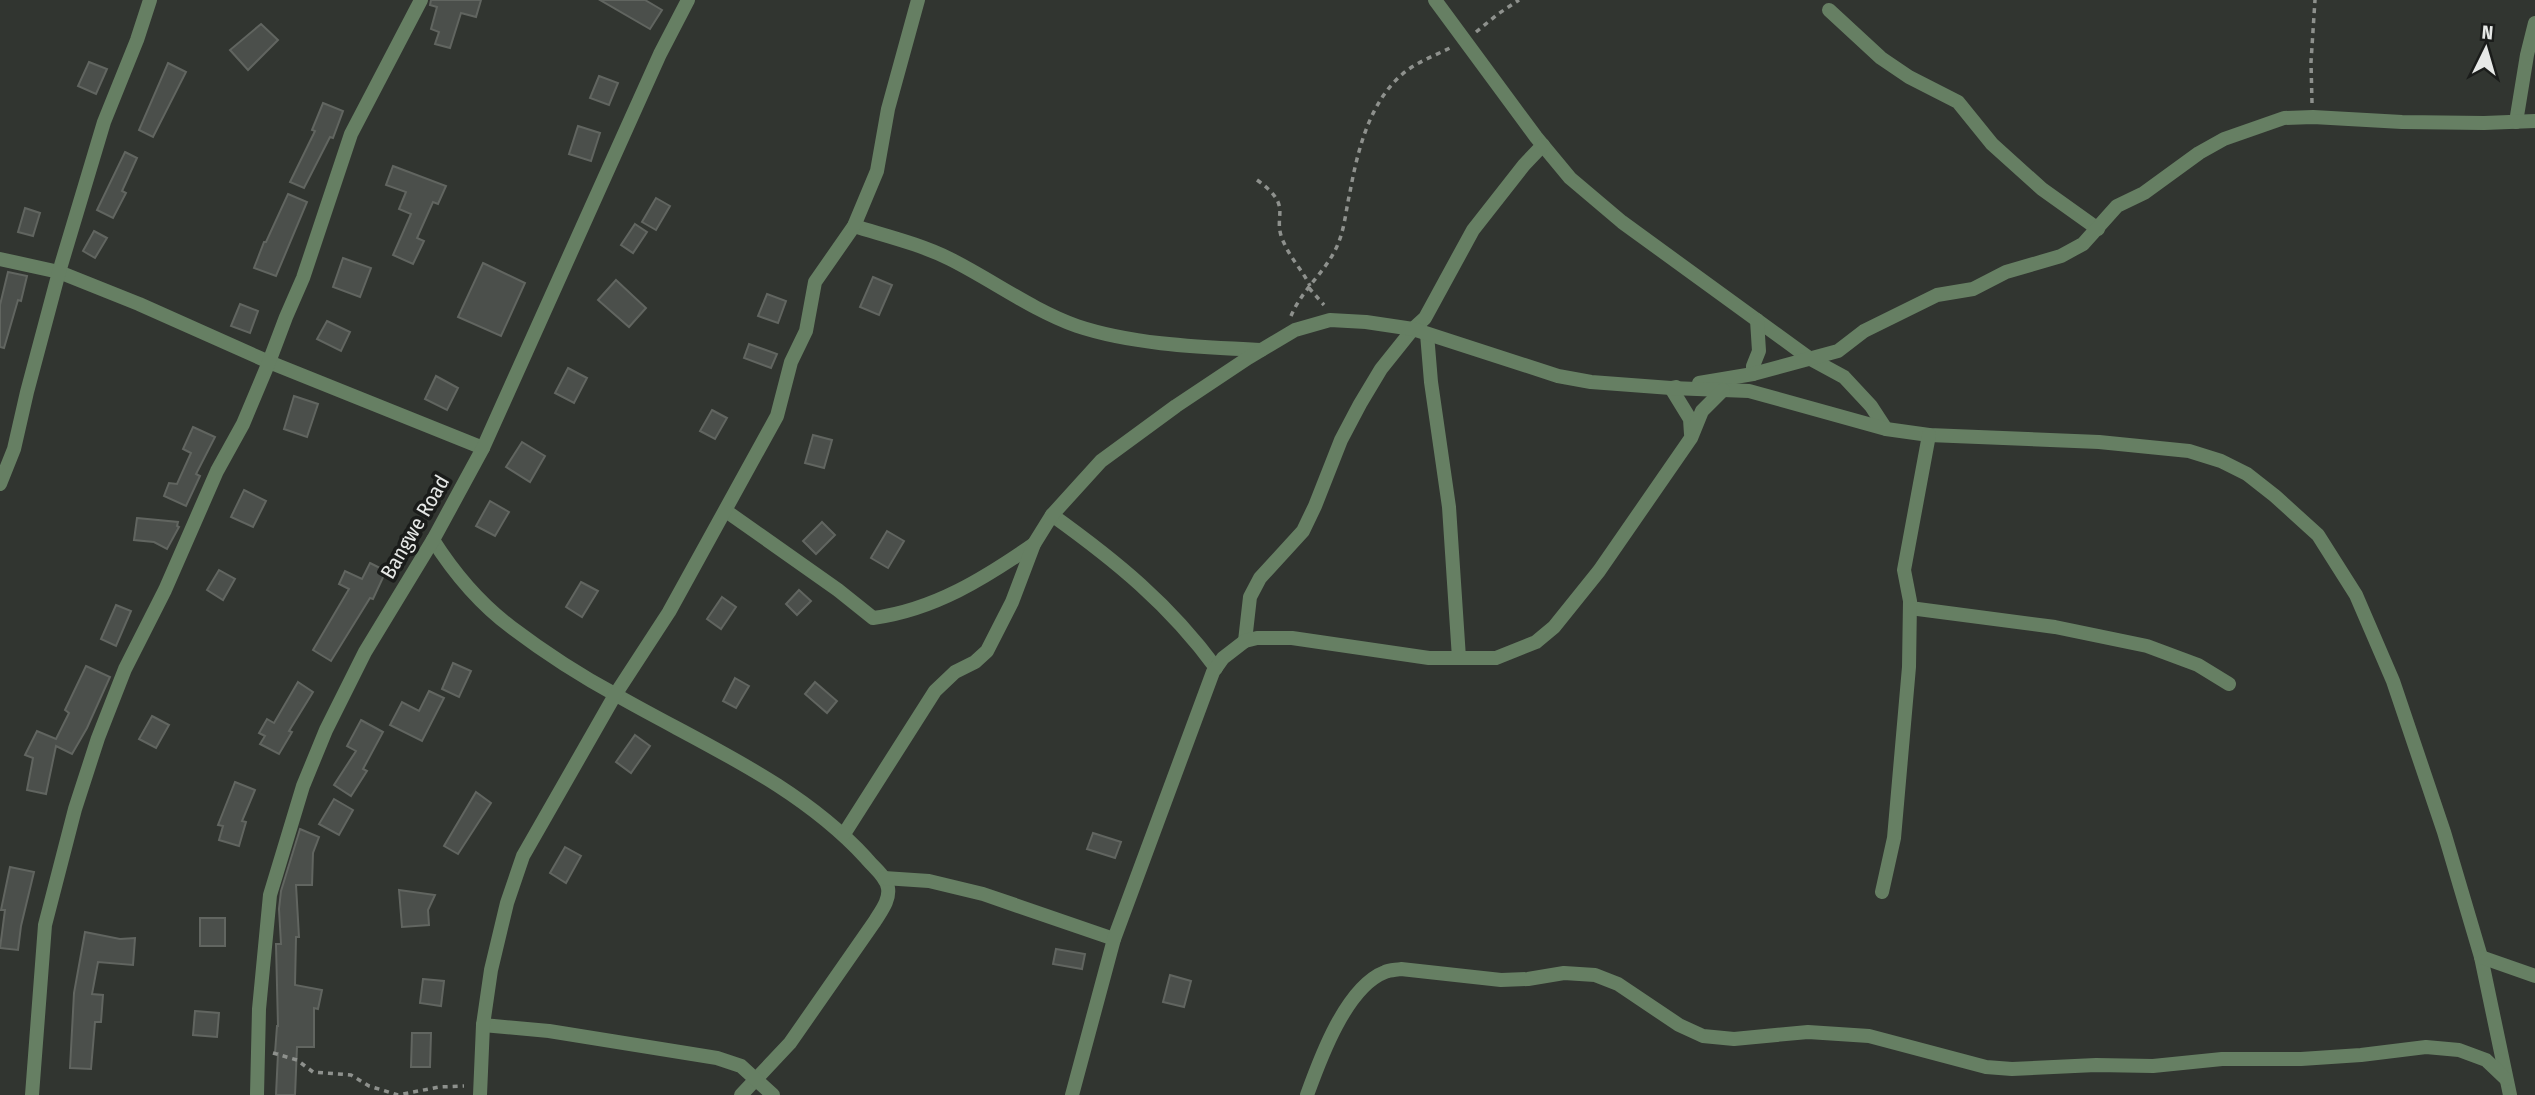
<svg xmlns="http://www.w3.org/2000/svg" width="2535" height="1095" viewBox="0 0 2535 1095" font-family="'Fira Sans Condensed',sans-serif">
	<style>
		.building { fill: #4b4f4b; stroke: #616560; stroke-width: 2 }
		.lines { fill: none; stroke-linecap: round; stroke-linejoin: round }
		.path { stroke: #8e918d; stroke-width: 3.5; stroke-dasharray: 5 5; stroke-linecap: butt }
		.minor { stroke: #667f63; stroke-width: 14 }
		.tertiary { stroke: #667f63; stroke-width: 14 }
		.labels { text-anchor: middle; stroke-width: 7; stroke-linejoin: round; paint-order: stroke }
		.street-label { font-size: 21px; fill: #e6e8e6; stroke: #1a1c1a }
	</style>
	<rect width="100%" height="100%" fill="#313530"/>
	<!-- building -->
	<g class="building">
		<path d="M431 0H481L476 17 461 13 450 48 435 44 439 32 431 29 437 7 430 5Z"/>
		<path d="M600 0H645L662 10 650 29Z"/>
		<path d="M261 24 278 40 248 70 230 50Z"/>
		<path d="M89 62 107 69 96 94 78 86Z"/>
		<path d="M168 63 186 72 153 137 139 130Z"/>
		<path d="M599 76 618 83 609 105 590 98Z"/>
		<path d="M323 103 343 111 333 138 330 137 304 188 290 182 315 131 312 130Z"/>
		<path d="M578 126 600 133 591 161 569 154Z"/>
		<path d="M125 152 137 158 122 191 126 193 113 218 97 210Z"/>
		<path d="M393 166 446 186 438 204 433 202 417 238 424 241 413 264 393 255 411 214 399 209 406 192 386 185Z"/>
		<path d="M288 194 307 202 276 276 254 268 264 242H266Z"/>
		<path d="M656 198 670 206 656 230 642 222Z"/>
		<path d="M25 208 40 213 33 236 18 232Z"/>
		<path d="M635 224 647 232 633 253 621 245Z"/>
		<path d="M94 231 107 238 95 258 83 251Z"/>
		<path d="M343 258 371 268 360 297 333 287Z"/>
		<path d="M483 263 525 283 501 336 458 317Z"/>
		<path d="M8 272 27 276 21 301 18 300 4 348 0 347V305Z"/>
		<path d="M873 277 892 285 879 315 860 307Z"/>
		<path d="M616 280 646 308 629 327 598 300Z"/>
		<path d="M767 294 786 301 778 323 758 316Z"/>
		<path d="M240 304 258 311 250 333 231 326Z"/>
		<path d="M327 321 350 332 341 351 317 339Z"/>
		<path d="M749 344 777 354 771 368 744 358Z"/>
		<path d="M568 368 587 378 574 403 555 393Z"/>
		<path d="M436 376 458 388 447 410 425 399Z"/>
		<path d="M294 396 318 404 307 437 284 429Z"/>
		<path d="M712 410 727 418 715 439 700 431Z"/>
		<path d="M193 427 215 437 196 474 200 476 186 506 164 496 169 483 177 484 191 453 183 449Z"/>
		<path d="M813 435 832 440 824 468 805 463Z"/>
		<path d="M522 442 545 456 530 482 506 467Z"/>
		<path d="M244 490 266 501 253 527 231 517Z"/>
		<path d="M490 501 509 512 495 536 476 526Z"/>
		<path d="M137 518 178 522 177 526 179 527 167 549 154 542 134 540Z"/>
		<path d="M822 522 835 535 816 554 803 541Z"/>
		<path d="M887 531 904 541 888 568 871 558Z"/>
		<path d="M370 563 386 571 373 599 370 598 331 661 313 650 349 589 339 584 345 571 362 579Z"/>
		<path d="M219 570 235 579 223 600 207 590Z"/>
		<path d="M581 582 598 591 582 617 566 607Z"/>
		<path d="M799 590 811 601 797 615 786 604Z"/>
		<path d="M722 597 736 607 721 629 707 619Z"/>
		<path d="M116 605 131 611 116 646 101 639Z"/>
		<path d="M453 663 471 671 459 697 442 689Z"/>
		<path d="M86 666 110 677 87 728 72 754 56 746 46 794 27 790 33 758 25 755 37 731 56 739 69 713 65 710Z"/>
		<path d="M735 678 749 686 736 708 723 701Z"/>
		<path d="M298 682 313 692 289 731 292 732 279 754 260 744 265 736 259 733 267 719 274 723Z"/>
		<path d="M815 682 837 701 827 713 805 694Z"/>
		<path d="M429 691 444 698 422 741 390 725 402 702 419 711Z"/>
		<path d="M152 716 169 725 156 748 139 739Z"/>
		<path d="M361 720 383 732 363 769 367 771 351 796 334 785 356 751 347 746Z"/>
		<path d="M635 735 650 746 631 773 616 762Z"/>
		<path d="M235 782 255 790 242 821 246 822 239 846 219 840 223 826 218 825Z"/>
		<path d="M476 792 491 803 458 854 444 846Z"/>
		<path d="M334 799 353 810 339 835 319 824Z"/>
		<path d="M300 829 319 837 313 853 312 885H296L299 937H296L295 985 322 990 318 1009 314 1008V1047H297L295 1095H276L278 1053H275L277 1026H278L276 944H281L279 909 281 891Z"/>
		<path d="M1093 833 1121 842 1115 858 1087 849Z"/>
		<path d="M565 847 581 856 566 883 550 873Z"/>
		<path d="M10 867 34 872 21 926 18 950 0 948 5 910H1Z"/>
		<path d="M399 890 435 895 428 910 429 925 402 927Z"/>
		<rect x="200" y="918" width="25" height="28"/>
		<path d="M85 932 120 939 135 938 133 965 98 962 92 994 103 995 101 1022H95L91 1069 70 1068 74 993Z"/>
		<path d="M1056 949 1085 954 1082 969 1053 964Z"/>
		<path d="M1170 975 1191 981 1184 1007 1163 1002Z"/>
		<path d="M423 979 444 981 441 1006 420 1003Z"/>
		<path d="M195 1011 219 1013 217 1037 193 1035Z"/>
		<path d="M412 1033H431L430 1067H411Z"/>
	</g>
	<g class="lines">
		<!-- path -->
		<g class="path">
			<path d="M1476 32 1498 14 1519 0"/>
			<path d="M2312 103 2311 62 2315 0"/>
			<path d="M1257 180C1296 208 1270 215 1284 243 1291 259 1303 271 1310 286"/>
			<path d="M1309 288 1324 305"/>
			<path d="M1291 316C1302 289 1327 271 1338 244 1345 227 1346 209 1350 192 1358 148 1371 96 1409 69 1422 60 1438 54 1452 47"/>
			<path d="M273 1053 297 1060 313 1072 351 1075 369 1086 398 1095 439 1087 464 1086"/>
		</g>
		<!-- minor -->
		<g class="minor">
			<path d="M1435 0 1536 137 1570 178 1622 222 1809 358 1844 377 1871 406 1886 429"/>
			<path d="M1829 10 1881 58 1909 77 1958 102 1992 144 2042 189 2098 229"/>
			<path d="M2516 122 2527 55 2535 23"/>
			<path d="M854 226C886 236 920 244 950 259 992 280 1032 310 1077 326 1134 345 1202 347 1261 350"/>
			<path d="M0 259 59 272 139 304 269 362 483 448"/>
			<path d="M1427 334 1431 382 1449 507 1459 658"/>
			<path d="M1753 374V366L1759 351 1757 320"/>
			<path d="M1699 383 1753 374 1838 351 1864 331 1937 295 1973 289 2006 272 2061 256 2083 244 2117 206 2144 193 2199 153 2224 139 2284 118 2313 117 2402 122 2484 123 2535 121"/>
			<path d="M1676 387 1671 388 1690 419 1691 434"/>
			<path d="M0 484 14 449 27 392 59 272 104 122 137 40 150 0"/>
			<path d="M726 511 838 590 873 618C934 610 985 578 1034 544"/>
			<path d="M1052 515C1116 561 1169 604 1216 668"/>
			<path d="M433 540C454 573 479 603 511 627 544 652 581 676 618 696 704 745 798 784 866 858 873 867 886 876 888 888 890 900 881 911 875 921L790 1043 741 1095"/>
			<path d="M1910 608 2055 627 2147 646 2198 665 2229 684"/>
			<path d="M1245 641 1250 597 1260 578 1303 531 1315 506 1341 440 1360 404 1381 369 1413 329 1425 318 1473 230 1524 165 1543 145"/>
			<path d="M844 834 935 691 955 672 975 662 987 651 1012 602 1034 544 1052 515 1101 461 1176 406 1248 358 1295 330 1330 320 1366 322 1413 329 1558 376 1591 382 1671 388 1749 391 1886 429 1929 435 2099 442 2189 451 2221 461 2247 474 2275 496 2318 535 2356 595 2393 681 2444 832 2481 957 2510 1095"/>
			<path d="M884 878 929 881 983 894 1114 939"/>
			<path d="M1882 892 1894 838 1909 667 1910 601 1904 570 1929 435"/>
			<path d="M2481 957 2535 976"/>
			<path d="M483 1025 549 1031 717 1058 741 1066 773 1095"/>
			<path d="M32 1095 45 925 75 809 98 738 125 669 165 590 217 471 243 424 269 362 286 317 303 278 351 134 421 0"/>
			<path d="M480 1095 483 1025 491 970 507 903 523 856 615 695 669 612 777 416 791 362 806 331 815 282 854 226 877 171 888 109 918 0"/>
			<path d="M1072 1095 1114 939 1213 672 1223 658 1245 641 1257 638H1292L1429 658H1496L1536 642 1554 627 1599 571 1691 438 1702 411 1723 390"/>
			<path d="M1307 1095C1320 1059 1346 987 1385 972 1389 970 1396 970 1401 969L1501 980 1528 979 1564 973 1595 975 1618 984 1679 1025 1703 1036 1734 1039 1808 1032 1869 1036 1986 1067 2012 1069 2096 1065 2153 1066 2222 1059H2301L2361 1055 2426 1047 2459 1050 2486 1060 2506 1079"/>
		</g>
		<!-- tertiary -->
		<path class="tertiary" d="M257 1095 259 1009 270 895 303 786 326 730 365 652 433 540 483 448 660 54 688 0"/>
	</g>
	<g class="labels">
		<!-- street labels -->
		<g class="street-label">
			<text transform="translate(415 527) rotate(-60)" y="7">Bangwe Road</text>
		</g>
	</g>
	<!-- north arrow -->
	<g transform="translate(2486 49) rotate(5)" stroke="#1a1c1a" stroke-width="5" paint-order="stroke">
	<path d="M0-5L12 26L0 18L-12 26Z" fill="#e6e8e6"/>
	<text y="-10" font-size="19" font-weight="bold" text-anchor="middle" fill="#e6e8e6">N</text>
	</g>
</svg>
